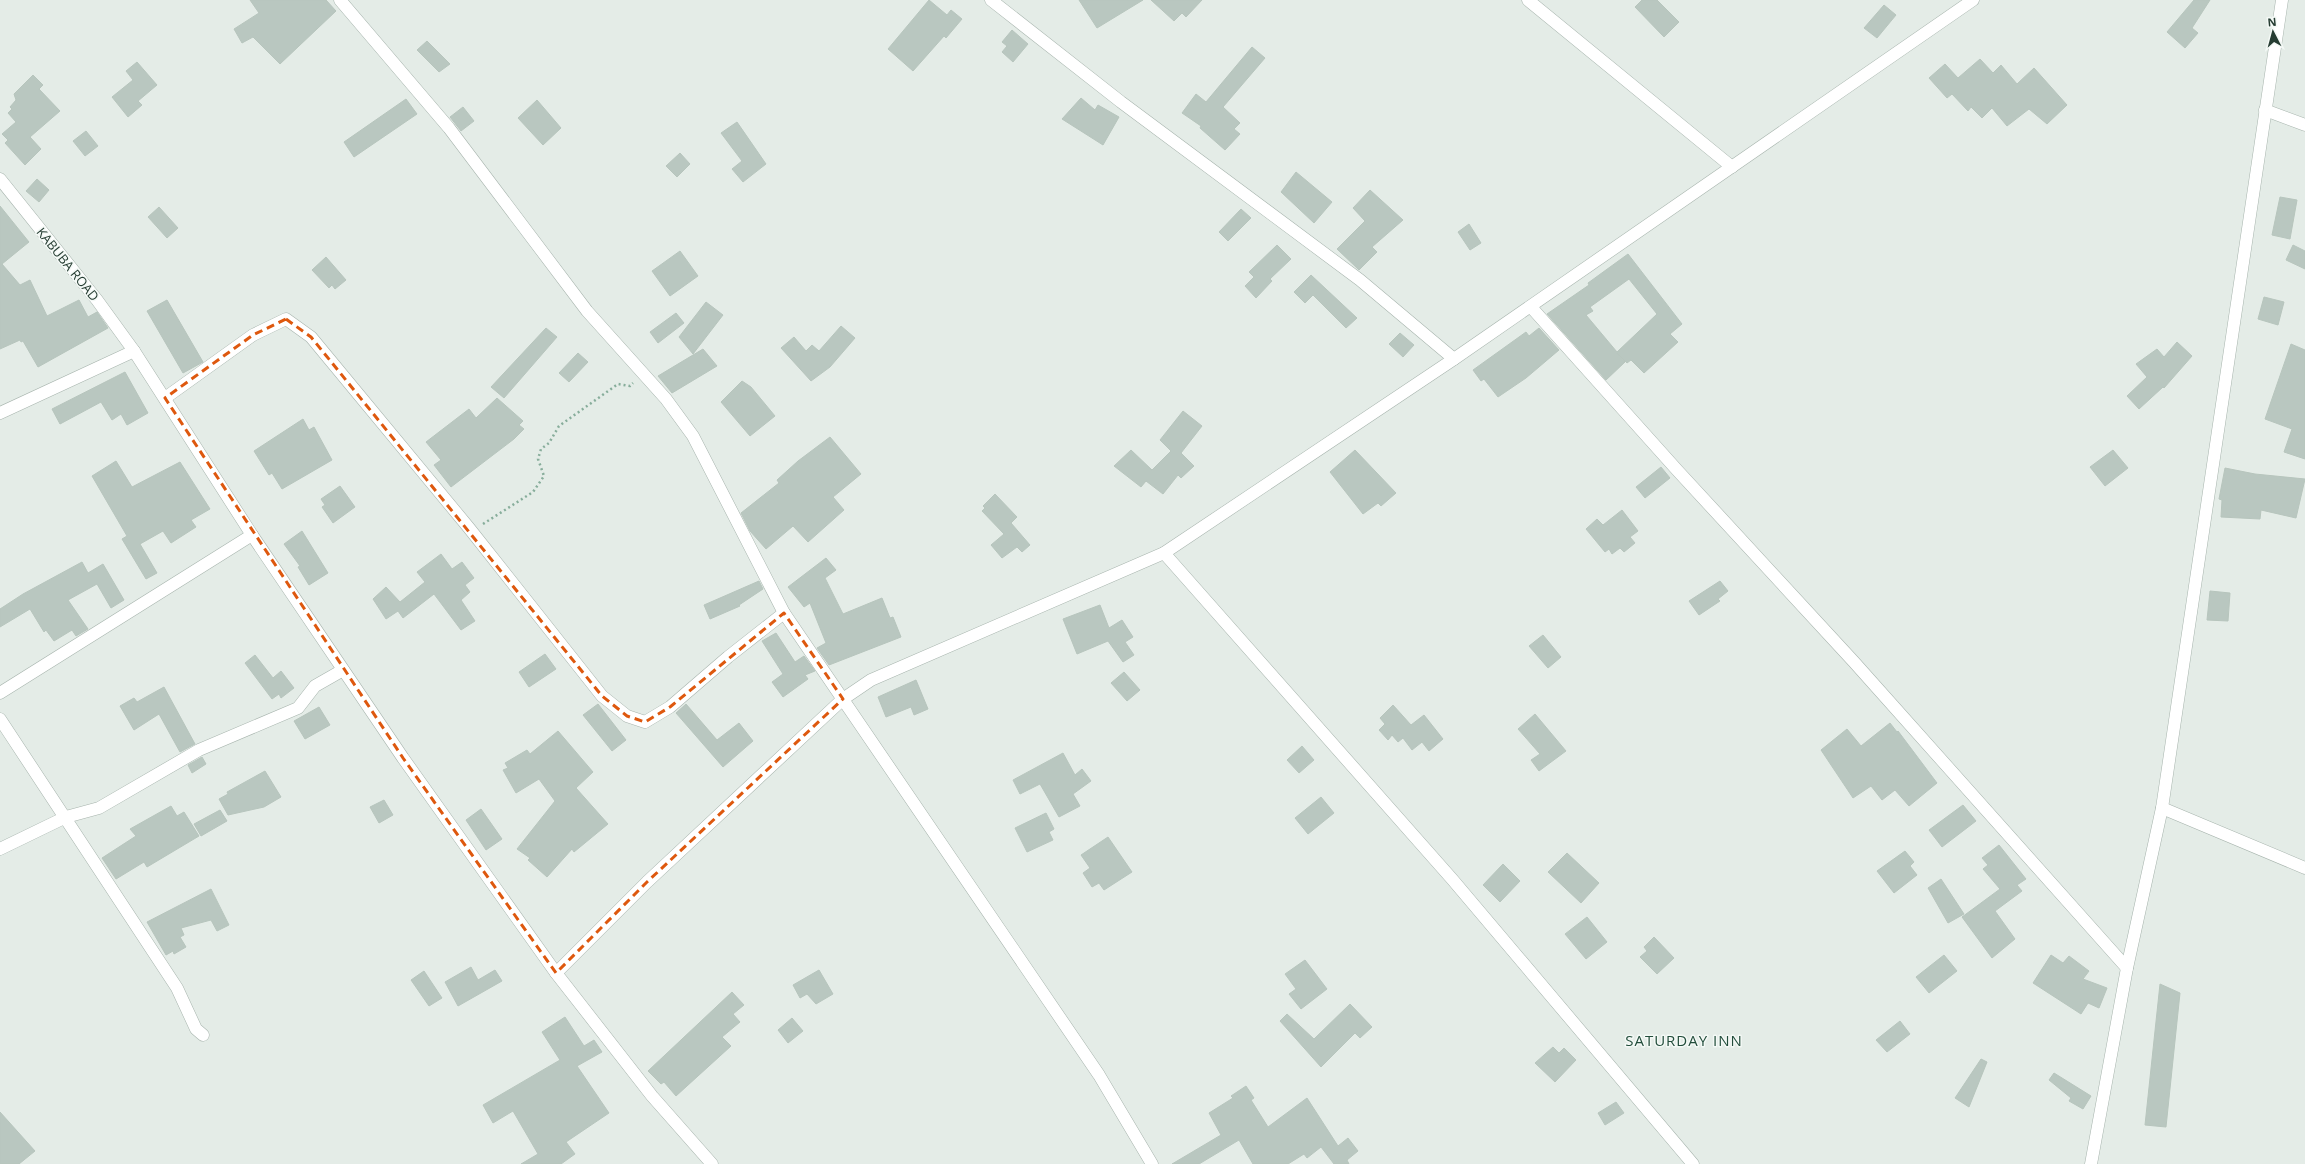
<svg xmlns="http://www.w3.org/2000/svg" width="2305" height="1164" viewBox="0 0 2305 1164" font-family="'Open Sans',sans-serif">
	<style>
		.building { fill: #b9c7c0; stroke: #b7c5bd; fill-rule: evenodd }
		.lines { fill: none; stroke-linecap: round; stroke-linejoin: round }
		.minor-casing { stroke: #a7b4ad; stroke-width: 13 }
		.path { stroke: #87ad9b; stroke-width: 2.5; stroke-dasharray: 2 3; stroke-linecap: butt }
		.minor { stroke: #fff; stroke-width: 12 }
		.marked { fill: none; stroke: #de580e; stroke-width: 3; stroke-dasharray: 8 5; stroke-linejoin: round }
		.labels { text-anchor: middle; stroke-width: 3; stroke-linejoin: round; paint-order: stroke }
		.street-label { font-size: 13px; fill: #253c32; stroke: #f4f9f6 }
		.quarter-label { font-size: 15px; letter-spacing: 1px; fill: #224d3b; stroke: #f4f9f6 }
	</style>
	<rect width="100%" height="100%" fill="#e4ece7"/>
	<!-- building -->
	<g class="building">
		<path d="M250 0H326L336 11 280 64 253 37 242 43 234 29 259 13Z"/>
		<path d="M929 0 947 15 951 10 962 19 946 38 944 36 913 71 888 49Z"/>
		<path d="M1079 0H1143L1097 28Z"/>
		<path d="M1151 0H1202L1186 17 1182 13 1174 21Z"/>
		<path d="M1642 0H1657L1679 22 1664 37 1635 7Z"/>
		<path d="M2194 0H2210L2192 28 2198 33 2185 48 2167 32Z"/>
		<path d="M1884 5 1896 15 1877 38 1864 28Z"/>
		<path d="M1012 30 1028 44 1013 62 1002 52 1007 46 1002 42Z"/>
		<path d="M427 41 450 64 439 72 417 50Z"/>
		<path d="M1252 47 1265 58 1223 107 1240 123 1234 129 1240 134 1225 150 1200 128 1201 126 1182 113 1196 94 1206 102Z"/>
		<path d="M1980 59 1993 73 2001 65 2017 84 2034 68 2067 105 2047 124 2029 109 2007 126 1992 108 1982 118 1971 107 1968 111 1952 94 1947 98 1929 78 1945 64 1958 78Z"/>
		<path d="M137 62 157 85 138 101 142 105 128 117 112 97 133 80 126 71Z"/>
		<path d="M33 75 43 85 39 89 60 111 30 137 41 149 25 165 5 143 8 140 2 134 16 122 8 113 12 109 10 107 16 100 14 94Z"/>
		<path d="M1081 98 1095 110 1098 105 1119 117 1103 145 1062 119Z"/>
		<path d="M406 99 417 114 354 157 344 142Z"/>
		<path d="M537 100 561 128 543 145 518 118Z"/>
		<path d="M463 107 474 121 461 131 450 117Z"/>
		<path d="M737 122 766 164 743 182 732 169 742 161 721 133Z"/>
		<path d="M86 131 98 146 85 156 73 141Z"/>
		<path d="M680 153 690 164 677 177 666 166Z"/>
		<path d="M1296 172 1332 202 1314 223 1281 192Z"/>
		<path d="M37 179 49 190 39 202 26 191Z"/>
		<path d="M1370 190 1403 220 1372 247 1377 252 1359 270 1337 249 1365 221 1353 208Z"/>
		<path d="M2280 197 2297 200 2290 239 2272 235Z"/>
		<path d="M0 206 29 242 2 264 20 285 30 280 47 316 79 300 88 317 97 312 108 328 38 367 23 341 21 342 20 340 0 349Z"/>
		<path d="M159 207 178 228 167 238 148 217Z"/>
		<path d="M1241 209 1251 218 1228 241 1219 232Z"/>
		<path d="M1469 224 1481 243 1470 250 1458 232Z"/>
		<path d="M1277 245 1291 259 1270 279 1272 281 1256 298 1245 286 1254 277 1249 272Z"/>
		<path d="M2293 245 2305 251V269L2286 260Z"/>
		<path d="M680 251 698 276 670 296 652 271Z"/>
		<path d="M1628 254 1682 324 1670 334 1678 342 1644 373 1631 360 1627 363 1617 353 1625 362 1606 380 1547 314 1589 285 1588 283ZM1629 279 1657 314 1617 352 1586 315 1593 311 1590 307Z"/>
		<path d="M326 257 346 280 335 289 332 285 329 288 312 270Z"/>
		<path d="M1311 275 1357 318 1346 328 1313 295 1305 303 1294 292Z"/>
		<path d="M2264 297 2284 302 2278 325 2258 319Z"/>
		<path d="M167 300 203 362 183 373 147 311Z"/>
		<path d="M706 302 723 315 693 354 679 337Z"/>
		<path d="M676 313 684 323 658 343 650 332Z"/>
		<path d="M841 326 855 338 830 367 811 381 781 348 794 337 806 351 812 345 819 351Z"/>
		<path d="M546 328 557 337 504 398 491 387Z"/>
		<path d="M1539 328 1559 350 1526 378 1498 397 1484 379 1481 381 1473 370 1526 332 1529 336Z"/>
		<path d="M1400 333 1414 345 1403 357 1389 344Z"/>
		<path d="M2177 342 2192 356 2164 388 2163 387 2139 409 2127 396 2147 377 2136 364 2157 349 2164 357Z"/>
		<path d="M2291 344 2305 350V459L2284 452 2292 429 2265 419Z"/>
		<path d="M703 349 717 366 672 393 658 376Z"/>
		<path d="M578 353 588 362 569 382 559 373Z"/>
		<path d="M125 372 148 413 127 425 121 414 112 420 101 402 60 424 52 409Z"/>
		<path d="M742 381 751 387 775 416 750 436 721 402Z"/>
		<path d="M497 398 523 421 519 425 524 429 514 439 451 487 434 465 441 460 426 442 469 409 476 418Z"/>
		<path d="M1183 411 1202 426 1181 453 1194 466 1181 478 1178 475 1163 494 1146 481 1141 487 1114 466 1131 450 1152 470 1171 451 1160 440Z"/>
		<path d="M303 419 309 430 314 427 332 460 282 489 272 473 269 475 254 451Z"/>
		<path d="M830 437 861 474 833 497 844 510 808 542 793 526 766 549 750 531 741 513 779 483 777 480 798 461Z"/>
		<path d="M1355 450 1396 493 1381 506 1378 503 1363 514 1330 472Z"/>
		<path d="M2113 450 2128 468 2105 486 2090 467Z"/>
		<path d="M116 461 132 487 180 462 210 509 191 520 196 527 171 543 163 531 140 544 157 573 146 579 122 539 127 536 92 476Z"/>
		<path d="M1661 467 1670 478 1645 498 1636 487Z"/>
		<path d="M2225 468 2255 474 2305 479 2296 518 2261 510 2260 519 2221 517 2222 500 2219 499Z"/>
		<path d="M340 486 355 507 333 523 322 507 325 505 321 499Z"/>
		<path d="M995 494 1017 517 1011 523 1030 545 1022 552 1017 547 1002 558 991 545 1004 534 982 511 985 508 983 506Z"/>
		<path d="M1622 510 1638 531 1630 537 1635 543 1624 552 1620 548 1612 554 1609 549 1605 552 1586 529 1597 519 1603 525Z"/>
		<path d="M302 531 328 573 309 585 298 567 300 566 284 544Z"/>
		<path d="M441 554 452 569 462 562 474 578 465 585 470 592 461 600 475 621 461 630 434 594 403 618 398 611 386 619 373 599 386 587 400 602 425 582 417 572Z"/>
		<path d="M826 558 836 570 825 578 843 614 882 598 890 618 893 617 901 637 829 665 817 648 826 643 810 603 804 607 788 587Z"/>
		<path d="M82 562 88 573 103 564 124 600 111 608 97 584 68 600 88 629 76 636 72 630 54 641 46 630 44 632 30 609 0 627V609L23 594Z"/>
		<path d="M759 581 763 589 739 605 740 606 710 619 704 605Z"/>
		<path d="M1720 581 1728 591 1718 599 1720 601 1699 615 1689 601Z"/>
		<path d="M2210 591 2230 593 2228 621 2207 620Z"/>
		<path d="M1100 605 1109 628 1122 620 1133 637 1125 642 1134 655 1123 662 1108 641 1077 654 1063 619Z"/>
		<path d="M776 633 795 662 804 656 815 671 805 675 808 679 783 697 772 682 783 674 762 641Z"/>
		<path d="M1543 635 1561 657 1548 668 1529 646Z"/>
		<path d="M545 654 556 669 529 687 519 672Z"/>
		<path d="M255 655 273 678 281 671 294 688 281 698 279 694 272 699 245 663Z"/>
		<path d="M1124 672 1140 690 1127 701 1111 683Z"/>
		<path d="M916 680 928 709 914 715 911 707 886 717 878 697Z"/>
		<path d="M164 687 195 744 180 752 159 714 134 730 120 706 134 698 137 702Z"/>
		<path d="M598 704 626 740 612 751 583 715Z"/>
		<path d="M686 704 717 740 739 723 753 741 723 767 676 713Z"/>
		<path d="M1393 705 1411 725 1424 715 1443 739 1429 751 1422 742 1412 750 1403 738 1398 742 1392 735 1388 740 1379 730 1385 724 1380 718Z"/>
		<path d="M319 707 330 725 305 739 294 721Z"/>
		<path d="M1535 714 1566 751 1539 771 1531 760 1540 754 1518 729Z"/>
		<path d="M1890 723 1897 732 1898 731 1937 783 1909 806 1895 790 1882 800 1871 786 1853 798 1821 750 1847 729 1861 746Z"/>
		<path d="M558 731 593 772 576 788 608 824 574 852 572 849 547 877 528 860 530 858 517 849 555 801 539 779 516 793 503 770 508 768 505 763 527 750 530 754Z"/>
		<path d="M1302 746 1314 760 1299 773 1287 760Z"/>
		<path d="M1063 753 1075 775 1082 769 1091 781 1073 794 1080 806 1059 817 1040 784 1020 794 1013 780Z"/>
		<path d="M202 757 206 764 192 773 188 765Z"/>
		<path d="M265 771 281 797 264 807 228 815 219 799 228 794 227 792Z"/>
		<path d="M1321 797 1334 813 1308 834 1295 818Z"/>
		<path d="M384 800 393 815 379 823 370 807Z"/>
		<path d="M1963 805 1976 821 1942 847 1929 830Z"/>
		<path d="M171 806 177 816 184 812 199 836 147 867 144 862 116 879 102 858 136 836 130 829Z"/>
		<path d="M481 809 502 839 486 850 466 820Z"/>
		<path d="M220 810 227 821 201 836 194 824Z"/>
		<path d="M1046 813 1054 829 1049 832 1053 840 1027 852 1015 828Z"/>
		<path d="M1108 837 1132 872 1104 890 1099 883 1092 887 1083 873 1090 868 1081 855Z"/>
		<path d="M1999 845 2026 879 2017 885 2022 891 1995 911 2015 939 1992 958 1962 917 2000 889 1983 869 1988 865 1982 858Z"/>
		<path d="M1905 851 1914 862 1910 866 1917 875 1894 893 1877 871Z"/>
		<path d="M1567 853 1599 883 1581 903 1548 872Z"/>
		<path d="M1503 864 1520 881 1500 902 1483 885Z"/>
		<path d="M1941 879 1964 914 1948 923 1928 888Z"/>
		<path d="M211 889 229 925 217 931 211 920 181 928 184 935 180 937 186 947 174 954 173 951 166 955 147 922Z"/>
		<path d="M1587 917 1607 942 1586 959 1565 934Z"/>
		<path d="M1654 937 1674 958 1657 974 1640 957 1647 951 1644 947Z"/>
		<path d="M1944 955 1957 971 1929 993 1916 977Z"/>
		<path d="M2051 955 2063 963 2069 956 2089 971 2083 979 2107 988 2099 1008 2088 1003 2081 1014 2033 983Z"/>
		<path d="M1305 960 1327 989 1301 1009 1289 994 1296 989 1285 974Z"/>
		<path d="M471 967 478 980 495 970 502 981 458 1006 445 982Z"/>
		<path d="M819 970 833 994 816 1004 807 994 800 998 793 985Z"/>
		<path d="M424 971 442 998 429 1006 411 980Z"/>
		<path d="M2160 984 2180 993 2166 1127 2145 1125Z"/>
		<path d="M732 992 744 1005 733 1014 740 1022 722 1037 731 1046 676 1096 664 1082 661 1084 648 1071Z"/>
		<path d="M1350 1004 1372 1027 1360 1038 1355 1033 1321 1067 1280 1021 1287 1014 1314 1039Z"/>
		<path d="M565 1017 584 1046 594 1040 602 1052 577 1066 609 1113 566 1142 575 1154 561 1164H521L538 1154 513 1111 493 1123 483 1105 560 1060 542 1032Z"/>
		<path d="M792 1018 803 1031 788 1043 778 1030Z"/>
		<path d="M1900 1021 1910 1034 1887 1052 1876 1040Z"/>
		<path d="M1553 1047 1559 1053 1564 1048 1576 1060 1555 1082 1535 1063Z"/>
		<path d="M1981 1059 1987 1062 1969 1107 1955 1098Z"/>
		<path d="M2054 1073 2091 1096 2083 1109 2069 1101 2071 1098 2049 1080Z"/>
		<path d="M1246 1086 1254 1098 1251 1100 1268 1127 1307 1098 1338 1146 1348 1138 1358 1151 1347 1160 1349 1164H1334L1321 1147 1307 1158 1304 1154 1288 1164H1253L1239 1140 1199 1164H1172L1221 1135 1209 1113 1233 1098 1231 1096Z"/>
		<path d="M1616 1102 1624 1113 1605 1125 1598 1113Z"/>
		<path d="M0 1112 35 1151 19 1164H0Z"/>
	</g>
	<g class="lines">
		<!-- minor casing -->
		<g class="minor-casing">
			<g id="minor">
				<path d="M340 0 449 128 587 311 666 399 693 436 784 613 1099 1075 1152 1164"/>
				<path d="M991 0 1121 102 1360 280 1454 359"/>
				<path d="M1528 0 1732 167"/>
				<path d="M2265 110 2305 125"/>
				<path d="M0 179 97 300 134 351"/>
				<path d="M1531 307 1677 470 1854 662 2127 968"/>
				<path d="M165 398 253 335 286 319 311 337 469 528 602 696 627 716 645 722 670 707 728 657 784 613"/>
				<path d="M0 413 134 351 252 535 403 758 556 973 647 882 843 699 871 680 1164 553 1454 359 1973 0"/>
				<path d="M1164 553 1452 879 1693 1164"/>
				<path d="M0 693 252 535"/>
				<path d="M0 719 177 988 196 1029 203 1035"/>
				<path d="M2162 808 2305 868"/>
				<path d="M0 849 66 817 99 808 199 750 298 708 315 686 343 670"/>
				<path d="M556 973 652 1096 712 1164"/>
				<path d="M2091 1164 2127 968 2162 808 2282 0"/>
			</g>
		</g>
		<!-- path -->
		<path class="path" d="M483 524 533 492 544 476 538 459 541 449 549 443 559 426 618 384 630 386 633 383"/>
		<!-- minor -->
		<use href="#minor" class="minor"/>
	</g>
	<!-- marked area -->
	<path class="marked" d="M286 319 311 337 602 696 627 716 645 722 670 707 784 613 843 699 647 882 556 973 403 758 165 398 253 335Z"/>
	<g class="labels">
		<!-- street labels -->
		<g class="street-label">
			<text transform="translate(68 264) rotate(51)" y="5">KABUBA ROAD</text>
		</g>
		<!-- quarter labels -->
		<g class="quarter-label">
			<text x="1684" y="1046">SATURDAY INN</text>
		</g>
	</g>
	<!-- north arrow -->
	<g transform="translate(2273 32) rotate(354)" stroke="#f4f9f6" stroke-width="3" paint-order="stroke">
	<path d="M0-3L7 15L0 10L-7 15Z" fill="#253c32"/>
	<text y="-6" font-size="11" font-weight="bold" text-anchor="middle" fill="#253c32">N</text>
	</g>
</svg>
